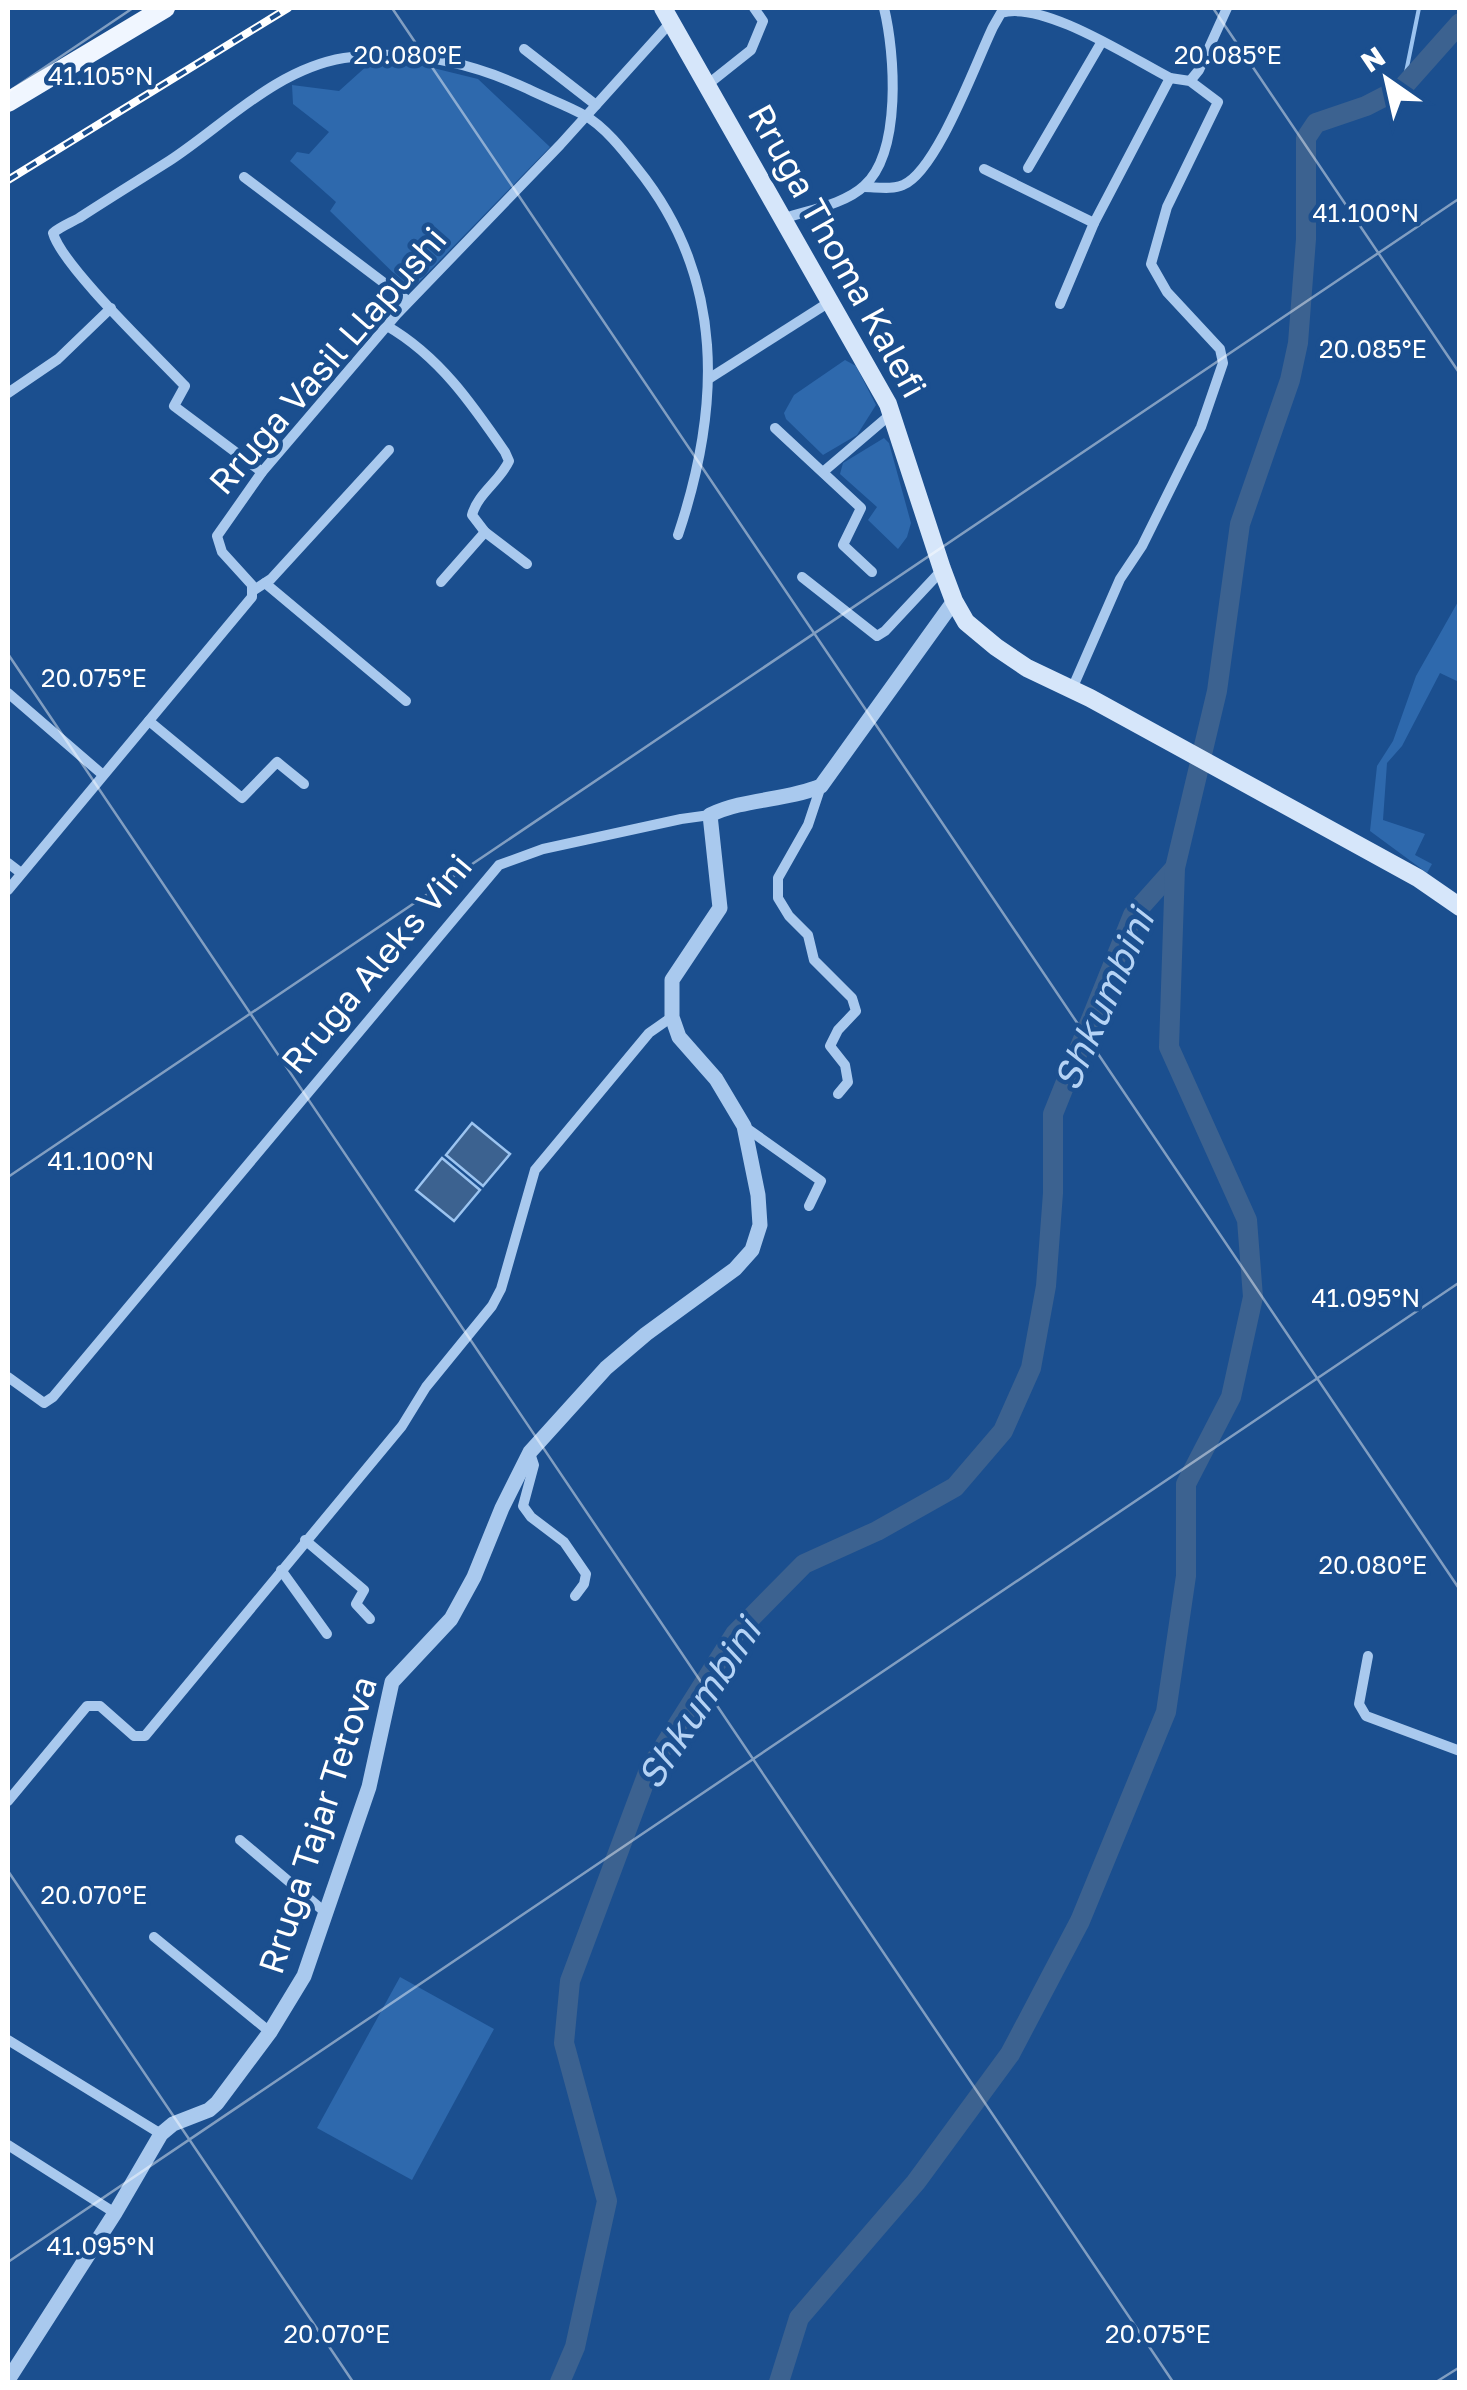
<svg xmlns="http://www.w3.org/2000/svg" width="1467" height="2390" viewBox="0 0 1467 2390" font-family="'Golos Text',sans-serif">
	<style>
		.green { fill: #2e69ad }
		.water { fill: #3c6290; stroke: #9cc4f0; stroke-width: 2.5 }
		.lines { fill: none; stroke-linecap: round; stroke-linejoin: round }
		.stream { stroke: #9cc4f0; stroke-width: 4 }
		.river { stroke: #3c6290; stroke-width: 20 }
		.minor { stroke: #a9c9ee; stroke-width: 10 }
		.tertiary { stroke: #a9c9ee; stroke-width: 15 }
		.secondary { stroke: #d6e6fa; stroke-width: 18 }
		.primary { stroke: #f0f6ff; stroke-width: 20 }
		.rail-casing { stroke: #fff; stroke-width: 8 }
		.rail { stroke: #1b4f8f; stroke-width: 4; stroke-dasharray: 11; stroke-linecap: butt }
		.ticks { fill: none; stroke: #fff; stroke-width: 2.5; stroke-opacity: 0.45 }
		.labels { text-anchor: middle; stroke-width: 9; stroke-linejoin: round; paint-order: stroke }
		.street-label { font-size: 35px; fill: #fff; stroke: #1b4f8f }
		.water-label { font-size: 38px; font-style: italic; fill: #b5d3f5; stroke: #1b4f8f }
		.ticks-label { font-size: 25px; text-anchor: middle; fill: #fff; stroke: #1b4f8f; stroke-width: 9; stroke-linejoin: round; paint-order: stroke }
	</style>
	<rect width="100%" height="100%" fill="#1b4f8f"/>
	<!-- green -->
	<g class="green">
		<path d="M369 64 421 65 478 79 550 147 411 290 330 211 336 202 290 161 297 152 309 154 329 132 293 104 292 85 339 91Z"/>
		<path d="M845 360 856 366 876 405 857 435 823 455 786 419 784 413 794 395Z"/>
		<path d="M884 438 889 443 911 523 907 537 898 549 868 520 877 507 840 474 843 463Z"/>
		<path d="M1459 600V682L1440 673 1402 746 1387 763 1383 820 1425 834 1415 855 1432 864 1427 873 1370 831 1377 766 1393 741 1416 676Z"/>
		<path d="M400 1977 494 2029 412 2180 317 2128Z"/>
	</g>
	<!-- water -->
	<g class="water">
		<path d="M472 1123 510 1154 483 1186 446 1155Z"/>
		<path d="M442 1158 480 1190 454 1221 416 1190Z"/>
	</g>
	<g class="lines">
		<!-- stream -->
		<path class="stream" d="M1403 87 1419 8"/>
		<!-- river -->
		<g class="river">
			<path d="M560 2382 575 2347 607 2201 564 2043 570 1981 649 1770 735 1634 804 1564 877 1531 955 1487 1003 1431 1031 1368 1046 1286 1053 1193V1114L1133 915 1175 868"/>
			<path d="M779 2382 799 2318 916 2182 1010 2054 1080 1921 1166 1712 1186 1576V1484L1231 1397 1253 1297 1247 1220 1169 1047 1175 868 1217 691 1240 524 1290 380 1298 343 1306 239V138L1316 123 1366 106 1403 87 1460 23"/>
		</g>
		<!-- minor -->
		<g class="minor">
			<path d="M524 49 596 105"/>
			<path d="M1190 81 1199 70 1227 8"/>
			<path d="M707 85 751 50 763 21 754 8"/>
			<path d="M1028 168 1101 43"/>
			<path d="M984 169 1094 223"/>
			<path d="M244 177 408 301"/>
			<path d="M864 187C876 187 892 190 903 185 937 171 976 62 993 27L1001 13C1043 0 1131 58 1170 78L1190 81 1218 102 1167 207 1151 264 1167 292 1220 349 1223 363 1201 427 1142 546 1120 579 1072 689"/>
			<path d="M785 218C809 210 845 204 864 186 902 152 895 53 884 8"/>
			<path d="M1060 304 1094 223 1170 78"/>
			<path d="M387 326C439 356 472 404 505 452L509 461C500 481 478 493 472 515L485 532 527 564"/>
			<path d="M710 378 831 301"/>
			<path d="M8 393 58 359 111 308"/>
			<path d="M775 428 861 508 843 545 872 572"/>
			<path d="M262 472 174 406 185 386C157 356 62 266 53 233 60 227 70 223 79 218 108 199 139 180 169 161 224 125 276 69 344 58 409 48 470 62 528 89 546 98 566 105 584 115 604 126 623 150 637 168 726 278 721 407 678 535"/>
			<path d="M823 472 891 414"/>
			<path d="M802 577 877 636 885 631 942 570"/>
			<path d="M441 582 485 532"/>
			<path d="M265 583 406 701"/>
			<path d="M254 590 271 579 389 450"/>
			<path d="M8 693 103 775"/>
			<path d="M149 721 242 798 277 762 304 784"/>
			<path d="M821 786 808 825 778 878V898L789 916 808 935 814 960 852 998 856 1011 838 1030 830 1046 845 1065 848 1082 838 1094"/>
			<path d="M8 863 21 873"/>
			<path d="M8 890 252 597V585L222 552 217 536 262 472 397 314 560 145 671 22"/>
			<path d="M745 1127 821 1181 809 1206"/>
			<path d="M8 1377 44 1403 53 1397 499 865 543 849 681 819 710 815"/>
			<path d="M530 1453 534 1465 523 1506 531 1517 564 1542 586 1574 584 1584 575 1596"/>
			<path d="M305 1540 364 1590 356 1604 370 1619"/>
			<path d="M281 1570 327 1634"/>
			<path d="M1368 1656 1359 1704 1366 1716 1460 1751"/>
			<path d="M8 1801 87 1706H100L134 1736H145L402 1426 426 1387 492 1306 501 1289 535 1170 649 1033 672 1017"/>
			<path d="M240 1840 326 1913"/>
			<path d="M154 1937 270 2032"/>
			<path d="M8 2040 161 2134"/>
			<path d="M8 2145 115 2213"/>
		</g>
		<!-- tertiary -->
		<path class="tertiary" d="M8 2380 115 2213 161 2134 173 2124 209 2110 217 2103 270 2032 304 1976 369 1787 392 1682 451 1619 474 1577 502 1508 530 1452 606 1368 646 1334 735 1269 752 1250 760 1225 758 1195 744 1126 716 1079 679 1037 672 1017V980L720 908 710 815C745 798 786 801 821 786L954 601"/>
		<!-- secondary -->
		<path class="secondary" d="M663 8 888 404 942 569 954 601 966 622 996 647 1027 668 1090 698 1418 878 1460 907"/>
		<!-- primary -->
		<path class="primary" d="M8 102 165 8"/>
		<!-- rail casing -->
		<g class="rail-casing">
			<path id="rail" d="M8 180 288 8"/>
		</g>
		<!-- rail -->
		<use href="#rail" class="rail"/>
	</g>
	<!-- ticks -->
	<path class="ticks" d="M392 8 1460 1590M1213 8 1460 374M8 92 133 8M8 654 1173 2382M8 1177 1460 198M8 1871 353 2382M8 2262 1460 1282M1436 2382 1460 2367"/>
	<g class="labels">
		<!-- street labels -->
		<g class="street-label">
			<text transform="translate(837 251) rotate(61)" y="12">Rruga Thoma Kalefi</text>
			<text transform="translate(328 361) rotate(-49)" y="12">Rruga Vasil Llapushi</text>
			<text transform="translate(377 964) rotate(-50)" y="12">Rruga Aleks Vini</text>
			<text transform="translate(318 1825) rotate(-72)" y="12">Rruga Tajar Tetova</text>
		</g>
		<!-- water labels -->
		<g class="water-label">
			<text transform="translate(1104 1000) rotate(-66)" y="13">Shkumbini</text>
			<text transform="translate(699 1704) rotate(-57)" y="13">Shkumbini</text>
		</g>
	</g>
	<g class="ticks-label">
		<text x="408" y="64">20.080°E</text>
		<text x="1228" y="64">20.085°E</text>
		<text x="101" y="85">41.105°N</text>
		<text x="1366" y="222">41.100°N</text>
		<text x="1373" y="358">20.085°E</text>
		<text x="94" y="687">20.075°E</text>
		<text x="101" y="1170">41.100°N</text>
		<text x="1366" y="1307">41.095°N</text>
		<text x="1373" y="1574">20.080°E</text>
		<text x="94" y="1904">20.070°E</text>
		<text x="101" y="2255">41.095°N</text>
		<text x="337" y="2343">20.070°E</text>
		<text x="1158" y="2343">20.075°E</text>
	</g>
	<!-- border -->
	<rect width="1467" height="2390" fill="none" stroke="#ffffff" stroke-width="20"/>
	<!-- north arrow -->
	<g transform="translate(1387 80) rotate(326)" stroke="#1b4f8f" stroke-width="8" paint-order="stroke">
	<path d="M0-8L18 38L0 25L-18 38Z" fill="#ffffff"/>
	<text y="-15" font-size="28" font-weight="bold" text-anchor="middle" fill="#ffffff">N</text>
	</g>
</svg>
